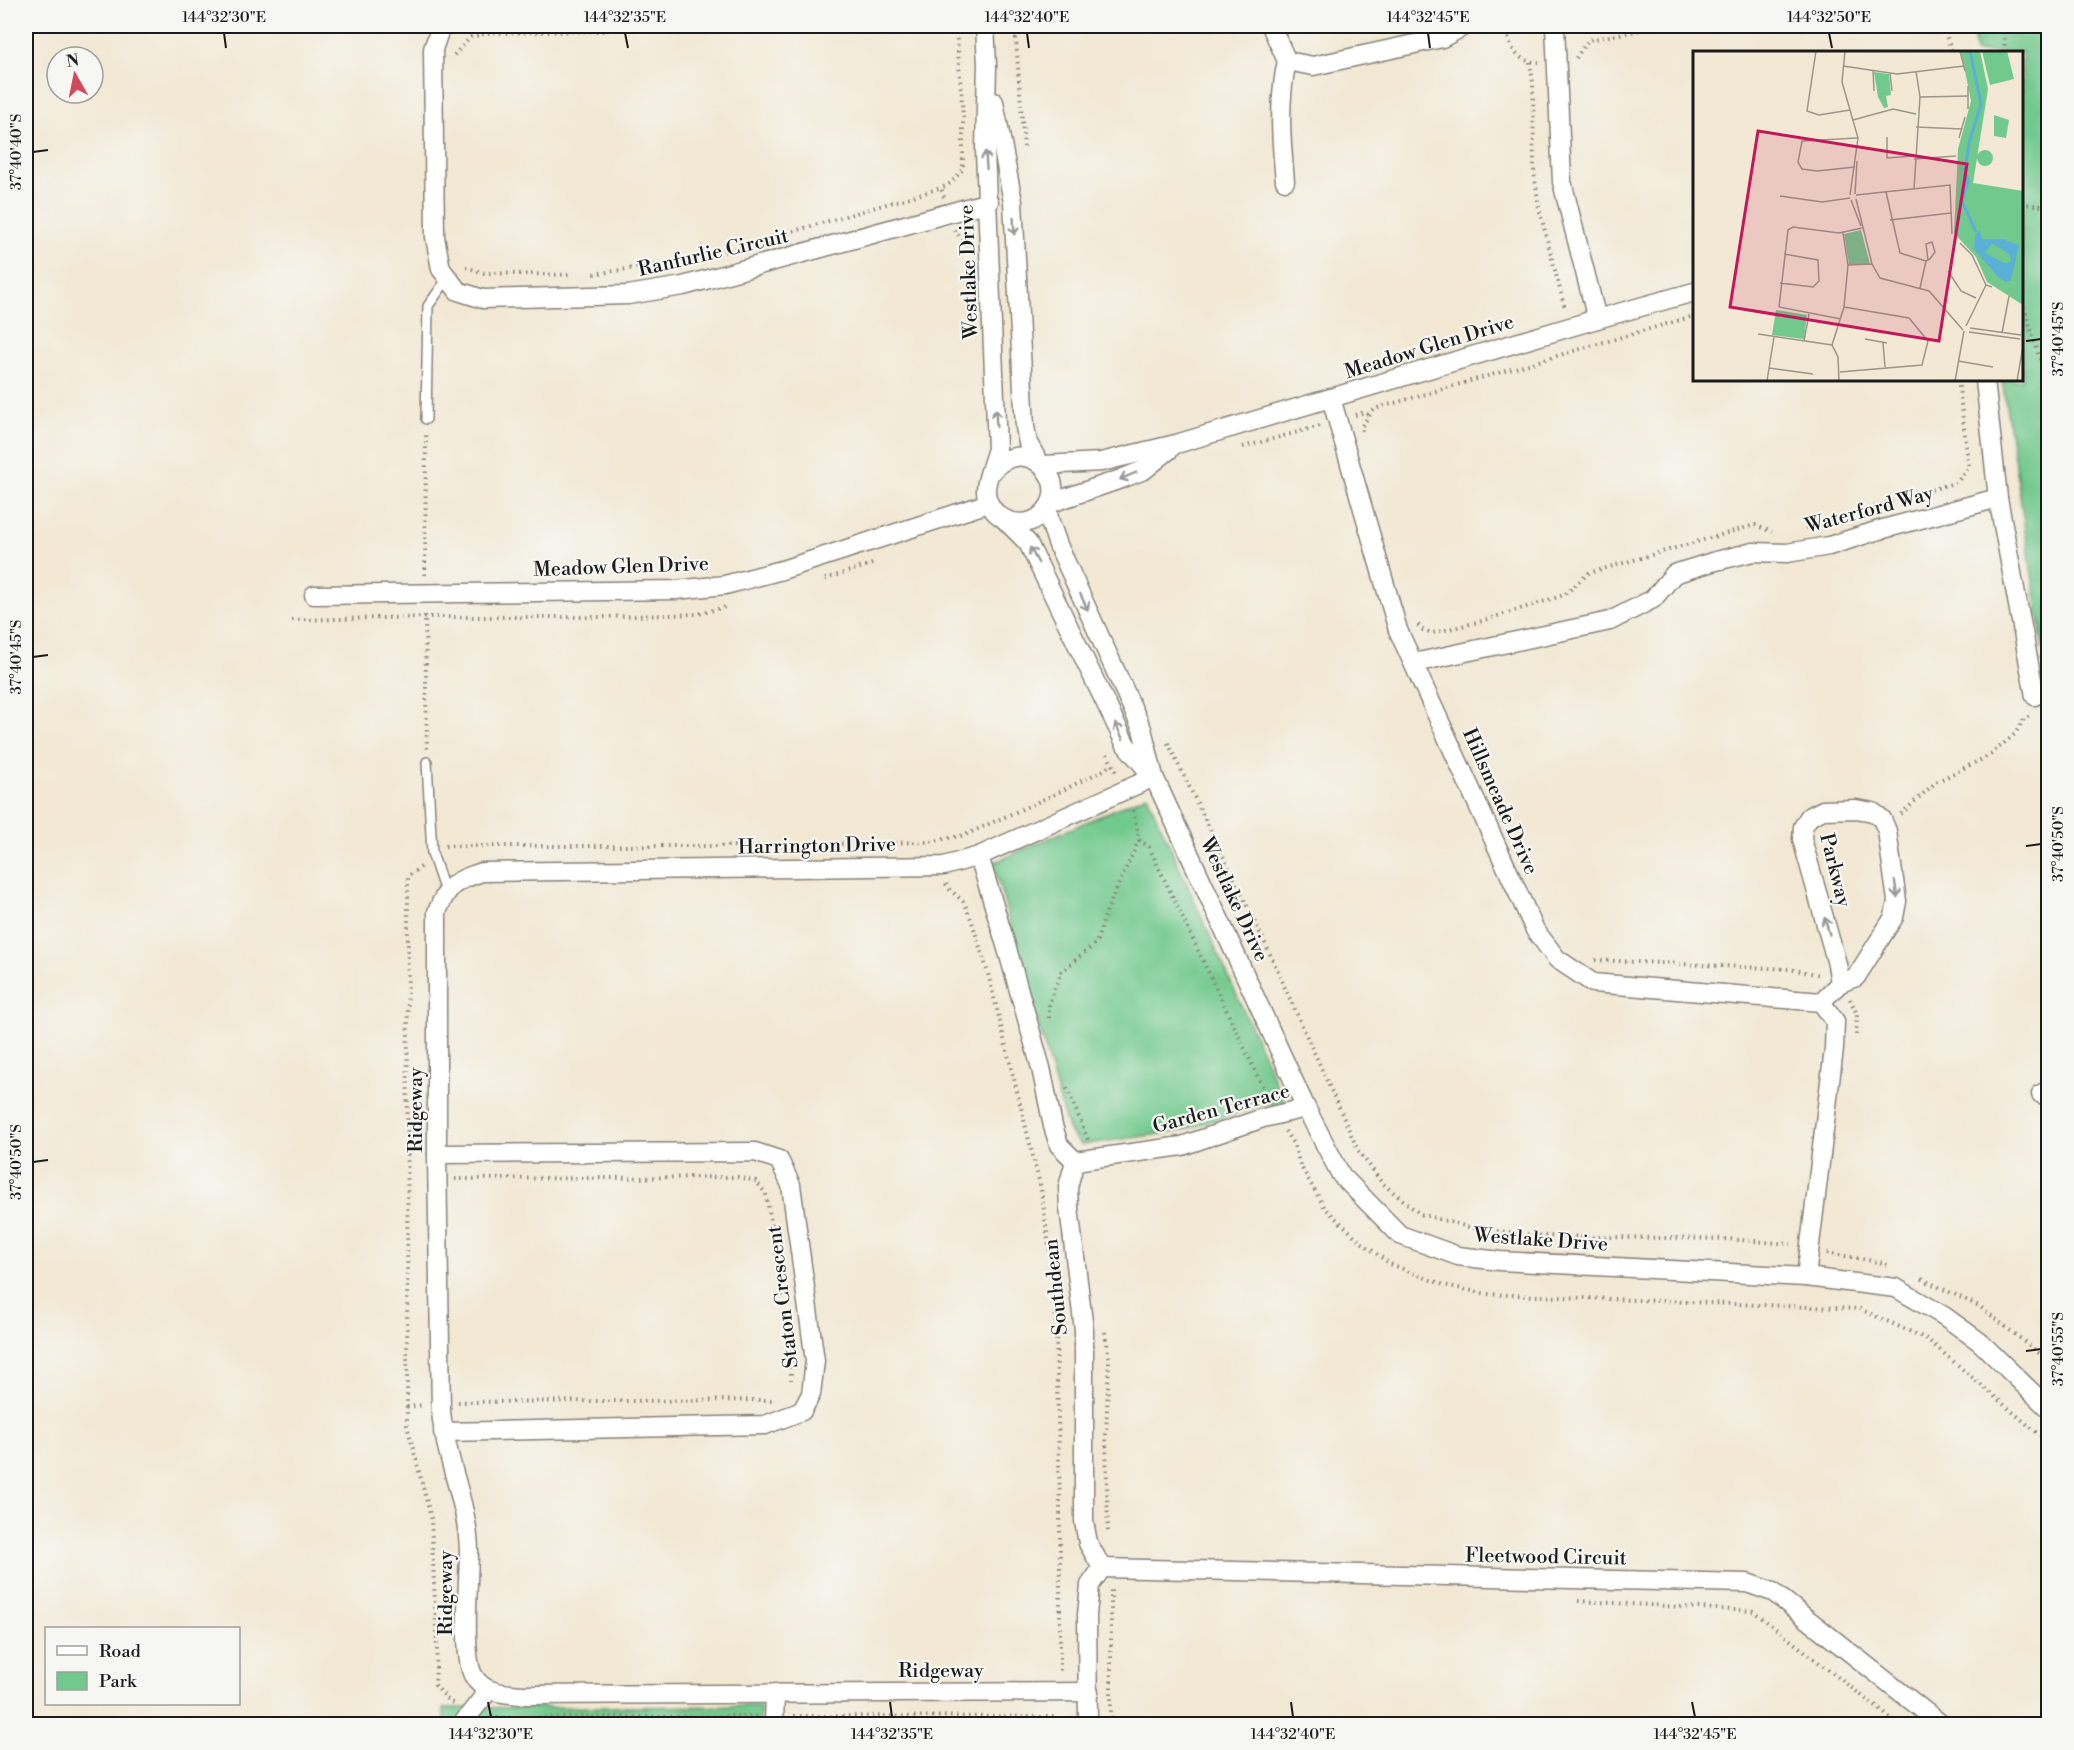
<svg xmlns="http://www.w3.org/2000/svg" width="2074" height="1750" viewBox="0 0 2074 1750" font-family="'Libre Bodoni',serif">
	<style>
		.green { fill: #72c98d; stroke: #477254; stroke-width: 1.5 }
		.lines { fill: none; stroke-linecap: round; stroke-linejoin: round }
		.lane-casing { stroke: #878278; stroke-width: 12 }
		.street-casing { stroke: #878278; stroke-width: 21 }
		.path { stroke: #878278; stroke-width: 4; stroke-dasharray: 1.5 4.5; stroke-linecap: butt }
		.lane { stroke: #fff; stroke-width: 9 }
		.street { stroke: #fff; stroke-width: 18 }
		.oneway { stroke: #999 }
		.ticks { fill: none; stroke: #1c1c1c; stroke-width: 2 }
		.labels { text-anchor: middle; stroke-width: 4.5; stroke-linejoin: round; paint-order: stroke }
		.street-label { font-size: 20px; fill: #1c1c1c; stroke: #f6f6f2 }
		.inset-river { fill: none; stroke: #5bb0d7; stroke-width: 3 }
		.inset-road { fill: none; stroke: #9c968a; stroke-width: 1.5 }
		.view { fill: #c2185b; fill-opacity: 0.15; stroke: #c2185b; stroke-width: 3 }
		.inset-edge { fill: none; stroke: #1c1c1c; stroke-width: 3 }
		.neatline { fill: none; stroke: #1c1c1c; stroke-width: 2 }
		.ticks-label { font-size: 15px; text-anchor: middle; fill: #1c1c1c }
	</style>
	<rect width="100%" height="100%" fill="#f6f6f2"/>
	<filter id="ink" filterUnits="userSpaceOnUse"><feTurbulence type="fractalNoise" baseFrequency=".0167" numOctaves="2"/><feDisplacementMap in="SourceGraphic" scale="12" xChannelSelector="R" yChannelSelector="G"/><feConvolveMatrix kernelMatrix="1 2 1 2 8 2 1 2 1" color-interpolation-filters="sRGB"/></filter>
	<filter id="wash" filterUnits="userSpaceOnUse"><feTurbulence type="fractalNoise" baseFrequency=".008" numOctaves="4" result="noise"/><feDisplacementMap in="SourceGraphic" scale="24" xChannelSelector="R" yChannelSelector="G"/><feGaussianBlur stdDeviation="1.35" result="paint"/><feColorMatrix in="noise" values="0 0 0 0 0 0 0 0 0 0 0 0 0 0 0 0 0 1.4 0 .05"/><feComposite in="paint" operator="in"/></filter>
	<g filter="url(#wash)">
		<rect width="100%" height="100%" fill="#f2e8d3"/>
		<!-- green -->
		<g class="green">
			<path d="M1973 26H2048V678L2002 380H2022V52H1975Z"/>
			<path d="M1147 795 1289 1112 1268 1103 1181 1131 1081 1145 1068 1130 993 863Z"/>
			<path d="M760 1706V1724H444V1708Z"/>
		</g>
	</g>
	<g filter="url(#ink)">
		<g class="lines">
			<!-- lane casing -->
			<g class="lane-casing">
				<g id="lane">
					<path d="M426 419 428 306 448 278"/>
					<path d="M427 762 432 853 445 892"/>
				</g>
			</g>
			<!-- street casing -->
			<g class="street-casing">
				<g id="street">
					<path d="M441 26 433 49 435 237 441 269 458 291 483 299 628 295 683 286 989 202"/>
					<path d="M985 26 987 65 985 150 997 448C994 461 987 475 986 489 985 516 1018 532 1039 517 1080 487 1024 426 989 475"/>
					<path d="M1271 26 1287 61 1313 66 1442 38 1464 26"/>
					<path d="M1555 26 1562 182 1597 319"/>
					<path d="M994 102 1013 202 1025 427 1028 443 1038 461"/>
					<path d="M1285 181C1281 140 1278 101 1287 61"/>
					<path d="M1985 380 1998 498 2035 696"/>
					<path d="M1331 398 1398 630 1535 930 1557 959 1593 983 1821 1002"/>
					<path d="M1043 465 1101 462 1176 444 1597 319 1694 292"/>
					<path d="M1051 503 1121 479 1144 470 1170 449"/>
					<path d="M1047 509 1050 522 1058 545 1142 729 1154 777 1306 1108 1341 1175 1400 1235 1458 1256 1500 1261 1806 1277 1896 1288 1944 1316 1980 1342 2048 1408"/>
					<path d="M1005 520 1028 543 1126 745 1151 774"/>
					<path d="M314 595 676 590 725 585 782 570 989 503"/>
					<path d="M1414 663 1610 621 1653 599 1674 574 1712 562 1753 552 1787 553 1829 546 1876 531 1998 498"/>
					<path d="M979 856 1008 952 1041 1068 1053 1126 1059 1145 1075 1161 1068 1187 1069 1208 1084 1330V1521L1088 1543 1102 1568 1090 1585 1087 1615 1088 1724"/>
					<path d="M1821 1002 1840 983 1856 977 1894 917 1897 901 1887 831 1882 819 1873 812 1856 809 1823 810 1809 817 1803 827 1802 839 1837 964 1840 983"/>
					<path d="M2041 1094 2048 1090"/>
					<path d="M437 1154 755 1152 779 1160 791 1185 815 1361 811 1394 802 1411 765 1425 443 1432"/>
					<path d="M1075 1161 1182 1146 1263 1118 1306 1108"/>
					<path d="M1806 1277 1834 1049 1835 1021 1821 1002"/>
					<path d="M1102 1568 1747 1583 1773 1592 1941 1724"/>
					<path d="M1089 1692 521 1695C503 1693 483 1694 473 1675 462 1654 469 1578 469 1551 468 1503 445 1459 441 1411L437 1154V912C448 884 455 881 482 872L944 866 979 856 1154 777"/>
					<path d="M462 1724 488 1691"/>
					<path d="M774 1724 775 1693"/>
				</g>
			</g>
			<!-- path -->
			<g class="path">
				<path d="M1015 26 1024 147"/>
				<path d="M1505 26C1510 46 1514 62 1539 62"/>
				<path d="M1943 26 1952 52"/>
				<path d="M2004 26 2005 52"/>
				<path d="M454 55 471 37 489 33 602 31 628 26"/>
				<path d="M1576 58 1588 40 1663 26"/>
				<path d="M1530 62 1533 82 1534 171 1539 208 1565 309"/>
				<path d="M944 197 941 188 951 183 963 169V116L956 26"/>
				<path d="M2022 202 2026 204 2048 207"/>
				<path d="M954 230 969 246"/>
				<path d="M466 267 484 273 571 275"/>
				<path d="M594 274 702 258 941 188"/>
				<path d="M2022 301 2048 385"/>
				<path d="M1355 415 1362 413 1369 415"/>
				<path d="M1362 431 1361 427 1374 409 1694 316"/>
				<path d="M1243 447 1320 426"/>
				<path d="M1805 528 1957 482 1969 467 1958 380"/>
				<path d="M425 575 426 432"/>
				<path d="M825 579 875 563"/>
				<path d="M425 615 427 749"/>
				<path d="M292 620 425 617H602L699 614 725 607"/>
				<path d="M1418 625 1423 630 1433 633 1482 621 1564 595 1589 573 1755 525 1772 532"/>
				<path d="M1168 743 1265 943 1358 1150 1382 1183 1420 1214 1472 1228 1541 1236 1728 1239 1791 1244"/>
				<path d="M1107 754 1117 774"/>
				<path d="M1901 814 1936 782 1990 755 2015 734 2024 719 2032 715"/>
				<path d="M1139 840 1149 847 1268 1098"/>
				<path d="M445 846H731L929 842 965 835 1055 794 1104 770 1111 764"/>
				<path d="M421 867 408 876 407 1425 431 1518 437 1648 435 1685 450 1702 456 1704"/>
				<path d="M946 884 949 889 964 902 972 922 988 973 1041 1189 1055 1291 1060 1504V1673"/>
				<path d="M1595 960 1789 969 1821 975"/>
				<path d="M1850 999 1857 1014 1856 1038"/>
				<path d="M1049 1018V1004L1061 972 1096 943 1107 910 1139 840 1133 808"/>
				<path d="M1067 1088 1088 1140"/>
				<path d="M1285 1131 1294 1145 1300 1165 1325 1208 1360 1241 1390 1264 1444 1285 1487 1294 1860 1309 1927 1339 2048 1442"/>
				<path d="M455 1179 737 1177 756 1181 766 1194 784 1297"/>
				<path d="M1827 1253 1879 1262 1890 1266"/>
				<path d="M1922 1279 1979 1306 2048 1360"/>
				<path d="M1105 1332 1109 1359 1106 1435 1108 1534"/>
				<path d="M790 1337 791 1380"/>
				<path d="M458 1402 772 1400"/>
				<path d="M407 1407 424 1405"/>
				<path d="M1578 1601 1753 1611 1898 1724"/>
				<path d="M491 1716 496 1718 756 1716"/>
				<path d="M794 1716 1056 1717"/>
				<path d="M1111 1724V1589"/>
			</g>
			<!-- lane -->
			<use href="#lane" class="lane"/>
			<!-- street -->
			<use href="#street" class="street"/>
		</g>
		<!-- one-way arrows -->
		<defs><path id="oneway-shaft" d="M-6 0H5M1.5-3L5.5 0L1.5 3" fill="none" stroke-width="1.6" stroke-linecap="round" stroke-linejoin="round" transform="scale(1.5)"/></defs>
		<g class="oneway">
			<use href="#oneway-shaft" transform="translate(986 160) rotate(-94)"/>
			<use href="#oneway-shaft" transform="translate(1014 226) rotate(87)"/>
			<use href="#oneway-shaft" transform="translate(996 418) rotate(-92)"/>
			<use href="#oneway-shaft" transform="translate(1128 476) rotate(157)"/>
			<use href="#oneway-shaft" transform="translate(1034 555) rotate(-118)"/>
			<use href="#oneway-shaft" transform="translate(1084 602) rotate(65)"/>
			<use href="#oneway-shaft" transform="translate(1119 731) rotate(-116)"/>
			<use href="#oneway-shaft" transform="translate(1896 889) rotate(82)"/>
			<use href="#oneway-shaft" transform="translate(1827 926) rotate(-106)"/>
		</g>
	</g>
	<!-- ticks -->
	<path class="ticks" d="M224 33 226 48M625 33 628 48M1027 33 1029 48M1428 33 1430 48M1829 33 1832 48M33 152 48 150M2026 341 2041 339M33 657 48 655M2026 846 2041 844M33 1162 48 1160M2026 1351 2041 1349M488 1702 491 1717M890 1702 892 1717M1291 1702 1293 1717M1692 1702 1695 1717"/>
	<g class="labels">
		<!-- street labels -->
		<g class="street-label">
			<text transform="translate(713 252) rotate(-13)" y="7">Ranfurlie Circuit</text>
			<text transform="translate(968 272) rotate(-92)" y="7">Westlake Drive</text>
			<text transform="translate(1429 346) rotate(-17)" y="7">Meadow Glen Drive</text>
			<text transform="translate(1869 509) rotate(-15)" y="7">Waterford Way</text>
			<text transform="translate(621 566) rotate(-2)" y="7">Meadow Glen Drive</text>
			<text transform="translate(1501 801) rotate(66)" y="7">Hillsmeade Drive</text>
			<text transform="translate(817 845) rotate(-1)" y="7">Harrington Drive</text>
			<text transform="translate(1836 870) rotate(76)" y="7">Parkway</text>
			<text transform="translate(1235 899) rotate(65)" y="7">Westlake Drive</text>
			<text transform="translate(1221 1108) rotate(-15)" y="7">Garden Terrace</text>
			<text transform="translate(415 1110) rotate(-90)" y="7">Ridgeway</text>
			<text transform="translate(1541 1239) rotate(4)" y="7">Westlake Drive</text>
			<text transform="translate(1055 1287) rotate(-96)" y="7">Southdean</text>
			<text transform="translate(782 1297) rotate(-97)" y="7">Staton Crescent</text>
			<text transform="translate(1546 1556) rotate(1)" y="7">Fleetwood Circuit</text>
			<text transform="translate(445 1593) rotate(-90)" y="7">Ridgeway</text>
			<text x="941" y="1677">Ridgeway</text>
		</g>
	</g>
	<!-- overview -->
	<g transform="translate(1693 51)">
		<rect width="330" height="330" fill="#f2e8d3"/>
		<path d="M268 0H287L295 38 280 132 330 140V254L294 231 283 206 261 182 265 98 278 50ZM289 0H314L321 28 297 34ZM181 21 196 23 198 44 193 45 195 56 191 57 185 46ZM301 64 316 69 313 87 301 85ZM284 107a8 8 0 1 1 16 0a8 8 0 1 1-16 0ZM168 179 177 213H156L151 183ZM83 259 114 264 111 288 79 284Z" fill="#72c98d"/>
		<path d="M287 179 289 188H309L326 194 318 229 313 231 305 226 281 198 282 184ZM299 192 317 204 318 210 313 213 292 202Z" fill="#5bb0d7" fill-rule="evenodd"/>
		<path class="inset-river" d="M277 0 288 53 276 92 272 120 275 130 269 150 283 181"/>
		<path class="inset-road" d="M123 0 114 60 126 64 157 59M152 0 149 31 165 87 157 144M267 0 272 20M150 15 204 23 271 15M180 19 181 40M197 22 199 40M227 46 276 45M275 58V35M160 69 200 58 223 63M223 76 269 78M194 86V107L221 105M266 87 272 66M221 108 263 105M162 116 124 120 109 118 105 111 109 90 164 87M221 138 227 46 223 20M193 141 207 202 233 210M162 143 164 110M163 144 257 134 259 183M87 145 129 151 157 147M163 148 179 213 187 227 236 240 270 279M158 149 168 175M197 169 258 162M267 192 279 204 293 234 299 236M233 210 237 208 242 201 239 191 233 193 235 209M155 214 179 213M255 220 268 240 283 247M87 232 120 236 126 230 125 209 91 203M227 237 233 210M148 268 86 256 95 179 100 176 146 182 169 177M273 275 293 234M277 277 328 284M276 281 327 288M309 282 316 245M65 283 139 294 145 306 146 330M172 288 194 292M111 290 116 263M190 292 192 316M139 294 151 256 155 214 150 182M265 310 300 316M76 317 120 323M147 321 229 314 235 290 216 267 151 256M74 330 81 286M262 330 271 280M324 330 330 295"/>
		<path class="view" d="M65 80 274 113 246 290 37 256Z"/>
		<rect width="330" height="330" class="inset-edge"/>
	</g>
	<!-- margin -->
	<rect width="2074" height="1750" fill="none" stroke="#f6f6f2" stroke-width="66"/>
	<!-- legend -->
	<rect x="45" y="1627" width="195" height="78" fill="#f6f6f2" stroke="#9f9f9c" stroke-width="1.5"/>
	<rect x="57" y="1646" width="30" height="9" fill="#ffffff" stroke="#9f9f9c" stroke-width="1.5"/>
	<text x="99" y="1657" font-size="18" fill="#1c1c1c">Road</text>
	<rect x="57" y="1672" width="30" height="18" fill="#72c98d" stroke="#9f9f9c" stroke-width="1.5"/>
	<text x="99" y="1687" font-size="18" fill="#1c1c1c">Park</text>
	<!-- north arrow -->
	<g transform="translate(75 75) rotate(351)"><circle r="28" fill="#f6f6f2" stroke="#9f9f9c" stroke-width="1.5"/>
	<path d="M0-4.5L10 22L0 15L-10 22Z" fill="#d1495b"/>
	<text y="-9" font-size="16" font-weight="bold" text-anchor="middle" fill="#1c1c1c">N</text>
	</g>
	<rect x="33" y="33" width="2008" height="1684" class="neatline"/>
	<g class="ticks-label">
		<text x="224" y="22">144°32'30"E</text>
		<text x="625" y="22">144°32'35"E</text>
		<text x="1027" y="22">144°32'40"E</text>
		<text x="1428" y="22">144°32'45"E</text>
		<text x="1829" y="22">144°32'50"E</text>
		<text transform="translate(16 152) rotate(-90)" y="5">37°40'40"S</text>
		<text transform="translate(2058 339) rotate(-90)" y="5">37°40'45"S</text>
		<text transform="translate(16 657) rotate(-90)" y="5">37°40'45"S</text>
		<text transform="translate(2058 844) rotate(-90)" y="5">37°40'50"S</text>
		<text transform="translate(16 1162) rotate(-90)" y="5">37°40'50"S</text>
		<text transform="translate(2058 1349) rotate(-90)" y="5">37°40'55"S</text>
		<text x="491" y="1739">144°32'30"E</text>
		<text x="892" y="1739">144°32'35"E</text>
		<text x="1293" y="1739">144°32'40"E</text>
		<text x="1695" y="1739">144°32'45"E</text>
	</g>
</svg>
